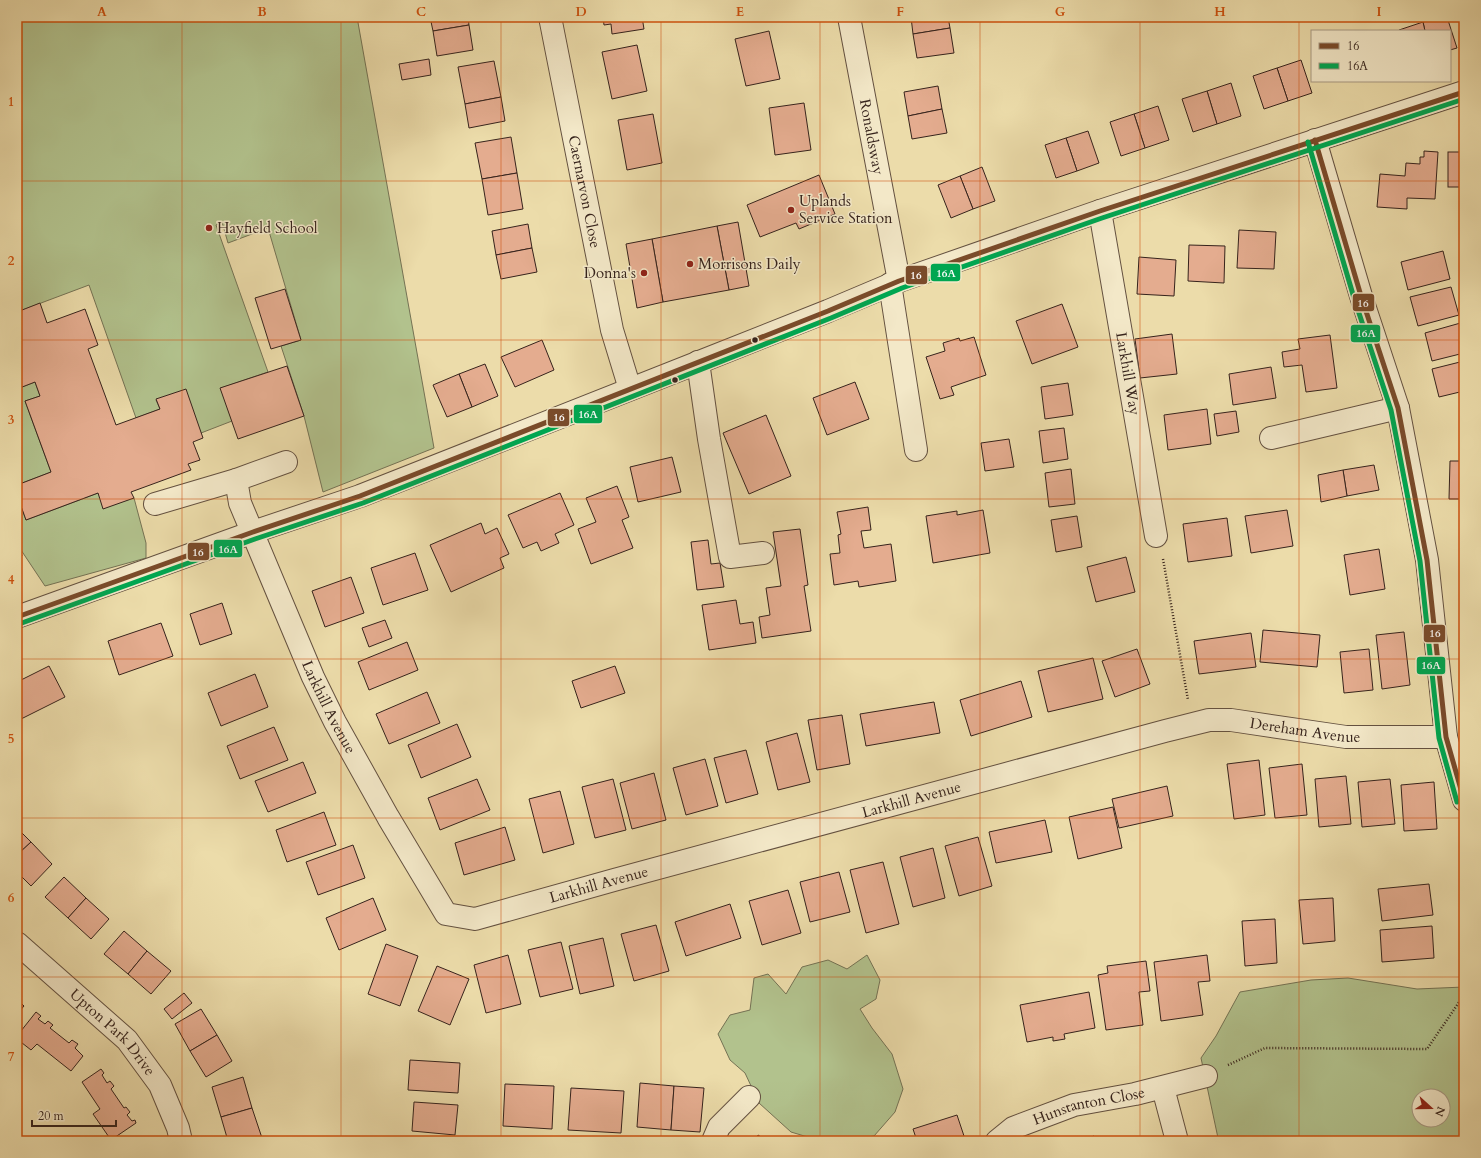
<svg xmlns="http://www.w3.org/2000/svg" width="1481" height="1158" viewBox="0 0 1481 1158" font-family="Cardo,serif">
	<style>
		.green { fill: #b2c28d; stroke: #747254; fill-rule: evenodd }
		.building { fill: #e4ac8f; stroke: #36231c }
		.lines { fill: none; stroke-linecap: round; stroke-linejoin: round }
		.minor-casing { stroke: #645140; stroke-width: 24 }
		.path { stroke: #36231c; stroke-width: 2.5; stroke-dasharray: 1 2; stroke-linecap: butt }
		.minor { stroke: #f3e8c8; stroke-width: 22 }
		.bus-1-casing { stroke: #f3e8c8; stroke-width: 8 }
		.bus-2-casing { stroke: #f3e8c8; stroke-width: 8 }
		.bus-1 { stroke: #7a4b2a; stroke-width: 5 }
		.bus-2 { stroke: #00a651; stroke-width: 5 }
		.grid { fill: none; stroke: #cd510e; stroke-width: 1; stroke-opacity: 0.55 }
		.poi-dot { fill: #8f2418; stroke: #f3e8c8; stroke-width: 1.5 }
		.bus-dot { fill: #36231c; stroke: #f3e8c8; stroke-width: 1.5 }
		.labels { text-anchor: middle; stroke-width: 3; stroke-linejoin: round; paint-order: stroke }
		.street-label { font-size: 15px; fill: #36231c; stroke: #f3e8c8 }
		.poi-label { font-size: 15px; fill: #36231c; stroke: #f3e8c8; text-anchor: start }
		.line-badge { stroke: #f3e8c8; stroke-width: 1.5 }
		.badge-label { font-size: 11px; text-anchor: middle; font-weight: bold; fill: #fff }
		.neatline { fill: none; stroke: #cd510e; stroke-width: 1.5 }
		.grid-label { font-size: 13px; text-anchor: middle; font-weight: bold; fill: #cd510e }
	</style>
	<rect width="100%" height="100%" fill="#ecdcaa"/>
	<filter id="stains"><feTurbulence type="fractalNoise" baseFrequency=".005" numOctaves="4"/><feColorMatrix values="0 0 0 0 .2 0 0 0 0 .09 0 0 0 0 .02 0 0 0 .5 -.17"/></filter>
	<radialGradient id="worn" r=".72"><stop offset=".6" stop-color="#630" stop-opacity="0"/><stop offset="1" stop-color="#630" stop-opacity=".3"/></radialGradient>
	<!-- green -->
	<g class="green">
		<path d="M17 17H357L434 448 323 492 304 416 281 346 301 340 268 228 228 243 222 222 216 225 268 372 221 388 232 421 201 433 156 400 160 409 136 418 89 285 17 312Z"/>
		<path d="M35 382 40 396 25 401 51 472 17 485V389Z"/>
		<path d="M98 493 134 498 146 543V558L45 586 19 547 17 541V495L26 520Z"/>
		<path d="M867 955 880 980 876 999 860 1009 872 1028 892 1054 903 1089 895 1112 874 1136 842 1141H821L791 1132 759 1103 745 1073 730 1060 718 1034 730 1015 750 1010 754 978 768 974 786 994 802 967 828 960 847 969Z"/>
		<path d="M1348 978 1417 989 1464 987V1141H1214L1218 1138 1201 1058 1216 1036 1240 992 1311 980ZM1419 1096H1443V1120H1419Z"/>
	</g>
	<!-- building -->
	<g class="building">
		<path d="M430 17H468L469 25 433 31Z"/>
		<path d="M603 17H642L644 29 612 34 611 24 604 25Z"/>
		<path d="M911 17H948L950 28 913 34Z"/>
		<path d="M1442 17H1447L1457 48 1450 50V31H1425L1423 22Z"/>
		<path d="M1423 22 1425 31H1400L1399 30Z"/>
		<path d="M469 25 473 50 437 56 433 31Z"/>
		<path d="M950 28 954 53 917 58 913 34Z"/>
		<path d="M769 31 780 79 746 86 735 39Z"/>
		<path d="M637 45 647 91 612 99 602 52Z"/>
		<path d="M429 59 431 75 402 80 399 64Z"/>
		<path d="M1301 60 1312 93 1288 101 1277 68Z"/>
		<path d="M494 61 501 97 465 104 458 67Z"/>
		<path d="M1277 68 1288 101 1264 109 1253 76Z"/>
		<path d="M1231 83 1241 116 1217 124 1207 91Z"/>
		<path d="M938 86 942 109 908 116 904 92Z"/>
		<path d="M1207 91 1217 124 1193 132 1182 99Z"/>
		<path d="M501 97 505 121 469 128 465 104Z"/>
		<path d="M804 103 811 150 775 155 769 108Z"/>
		<path d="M1158 106 1169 140 1145 148 1134 114Z"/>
		<path d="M942 109 947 133 912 139 908 116Z"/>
		<path d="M653 114 662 163 627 170 618 120Z"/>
		<path d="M1134 114 1145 148 1121 156 1110 122Z"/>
		<path d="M1088 131 1099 163 1077 171 1066 138Z"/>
		<path d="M511 137 517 173 482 179 475 143Z"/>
		<path d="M1066 138 1077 171 1056 178 1045 145Z"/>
		<path d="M1424 151 1438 152 1435 199 1407 198V209L1377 207 1380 174 1405 176 1406 163 1420 164V157H1424Z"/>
		<rect x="1448" y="152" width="16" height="35"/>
		<path d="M982 167 995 201 973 209 960 176Z"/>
		<path d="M517 173 523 209 488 215 482 179Z"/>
		<path d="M819 175 835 214 799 229 796 223 760 237 747 205Z"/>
		<path d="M960 176 973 209 951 218 938 185Z"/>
		<path d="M738 222 749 286 729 290 717 226Z"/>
		<path d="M528 224 532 248 496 255 492 231Z"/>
		<path d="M717 226 729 290 663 302 652 239Z"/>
		<path d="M1239 230 1276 232 1274 269 1237 268Z"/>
		<path d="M652 239 663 302 637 308 626 244Z"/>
		<path d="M1189 245 1225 246 1224 283 1188 281Z"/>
		<path d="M532 248 537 272 501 279 496 255Z"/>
		<path d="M1443 251 1450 279 1408 290 1401 262Z"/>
		<path d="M1139 257 1176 260 1174 296 1137 294Z"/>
		<path d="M1451 287 1459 315 1418 326 1410 297Z"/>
		<path d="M285 289 301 340 271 349 255 298Z"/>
		<path d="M40 303 47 323 85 309 98 345 88 349 116 425 160 409 156 399 186 389 203 438 193 442 200 460 188 464 191 470 131 492 134 498 103 509 98 493 26 520 17 495V485L51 472 25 401 40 396 35 382 17 389V312Z"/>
		<path d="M1062 304 1078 347 1032 364 1016 321Z"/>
		<path d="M1464 322V353L1432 361 1425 333Z"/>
		<path d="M1172 334 1177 374 1140 378 1135 339Z"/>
		<path d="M1330 335 1337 388 1306 392 1302 365 1284 367 1282 352 1300 349 1298 339Z"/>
		<path d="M974 337 986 375 951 387 954 395 940 399 926 357 945 351 943 343 959 338 960 341Z"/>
		<path d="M542 340 554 370 515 387 501 357Z"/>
		<path d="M1464 361V391L1439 397 1432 369Z"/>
		<path d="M485 364 498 396 472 407 459 374Z"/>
		<path d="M287 366 304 416 238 439 220 388Z"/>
		<path d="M1271 367 1276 398 1233 405 1229 374Z"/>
		<path d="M459 374 472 407 447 417 433 385Z"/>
		<path d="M855 382 869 419 827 435 813 398Z"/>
		<path d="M1068 383 1073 415 1045 419 1041 387Z"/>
		<path d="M1207 409 1211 444 1168 450 1164 415Z"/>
		<path d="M1236 411 1239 432 1217 436 1214 414Z"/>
		<path d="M766 415 791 476 749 494 723 433Z"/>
		<path d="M1064 428 1068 459 1043 463 1039 431Z"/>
		<path d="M1009 439 1014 467 985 471 981 443Z"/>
		<path d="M672 457 681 492 638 502 630 467Z"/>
		<path d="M1450 461H1464V499H1449Z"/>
		<path d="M1374 465 1379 490 1347 496 1343 470Z"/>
		<path d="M1071 469 1075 504 1049 507 1045 473Z"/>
		<path d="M1343 470 1347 496 1321 502 1318 475Z"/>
		<path d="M617 486 629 517 622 520 633 548 591 564 578 529 596 522 586 498Z"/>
		<path d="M560 493 574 525 555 534 559 543 541 551 537 542 523 548 508 515Z"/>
		<path d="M868 507 871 530 861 531 864 548 891 544 896 581 859 587 858 581 834 585 830 554 840 553 838 535 841 534 837 512Z"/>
		<path d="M983 510 990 553 933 563 926 516 957 511V515Z"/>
		<path d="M1287 510 1293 546 1251 553 1245 516Z"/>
		<path d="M1077 516 1082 547 1056 552 1051 520Z"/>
		<path d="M1227 518 1232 556 1188 562 1183 524Z"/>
		<path d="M481 523 485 534 497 528 509 554 500 558 504 568 451 592 430 545Z"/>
		<path d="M800 529 808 585 804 586 811 631 762 638 759 617 770 615 766 588 781 586 773 532Z"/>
		<path d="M708 540 711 564 720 563 724 587 697 590 691 542Z"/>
		<path d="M17 541 22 556 17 558Z"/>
		<path d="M1379 549 1385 589 1350 595 1344 555Z"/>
		<path d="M415 553 428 590 383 605 371 568Z"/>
		<path d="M1126 557 1135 592 1096 602 1087 567Z"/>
		<path d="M351 577 364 613 325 627 312 591Z"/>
		<path d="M736 600 740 624 753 622 756 643 709 650 702 605Z"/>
		<path d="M222 603 232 634 200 645 190 614Z"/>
		<path d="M385 620 392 638 369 647 362 628Z"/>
		<path d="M161 623 173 656 119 675 108 641Z"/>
		<path d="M1263 630 1320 635 1317 667 1260 662Z"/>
		<path d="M1404 632 1410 685 1382 689 1376 635Z"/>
		<path d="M1251 633 1256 667 1199 674 1194 641Z"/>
		<path d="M407 642 418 670 369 690 358 662Z"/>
		<path d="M1137 649 1150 684 1115 697 1102 661Z"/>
		<path d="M1369 649 1373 690 1344 693 1340 652Z"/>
		<path d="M1093 658 1103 699 1048 712 1038 671Z"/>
		<path d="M49 666 65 697 17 721V682Z"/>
		<path d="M615 666 625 693 581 708 572 681Z"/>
		<path d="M255 674 268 707 221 726 208 693Z"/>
		<path d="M1021 681 1032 717 971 736 960 700Z"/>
		<path d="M427 692 440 723 389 744 376 714Z"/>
		<path d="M934 702 940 733 866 746 860 714Z"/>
		<path d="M842 715 850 764 817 770 808 720Z"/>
		<path d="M457 724 471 757 421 778 408 745Z"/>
		<path d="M274 727 288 760 240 779 227 746Z"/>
		<path d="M797 733 810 782 778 790 766 742Z"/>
		<path d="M746 750 758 794 726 803 714 758Z"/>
		<path d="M705 759 718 806 686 815 673 768Z"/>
		<path d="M1259 760 1265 815 1234 819 1227 764Z"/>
		<path d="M303 762 316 793 268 812 255 781Z"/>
		<path d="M1302 764 1307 815 1275 818 1269 768Z"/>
		<path d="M654 773 666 820 632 829 620 783Z"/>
		<path d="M1346 776 1351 824 1319 827 1315 779Z"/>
		<path d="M477 779 490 810 440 830 428 798Z"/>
		<path d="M613 779 626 830 595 838 582 787Z"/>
		<path d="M1390 779 1395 824 1362 827 1358 782Z"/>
		<path d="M1434 782 1437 829 1404 831 1401 785Z"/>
		<path d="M1167 786 1173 816 1119 828 1112 799Z"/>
		<path d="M560 791 574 844 543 853 529 799Z"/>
		<path d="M1113 807 1122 848 1078 859 1069 817Z"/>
		<path d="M324 812 336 845 287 862 276 830Z"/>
		<path d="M1045 820 1052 852 996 863 989 832Z"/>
		<path d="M505 827 515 860 464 875 455 843Z"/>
		<path d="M17 828 31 842 17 855Z"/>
		<path d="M978 837 992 886 959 896 945 846Z"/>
		<path d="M31 842 52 864 31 886 17 872V855Z"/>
		<path d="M353 845 365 878 318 895 306 862Z"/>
		<path d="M933 848 945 898 913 907 900 857Z"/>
		<path d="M883 862 899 924 866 933 850 870Z"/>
		<path d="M839 872 850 912 810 922 800 882Z"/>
		<path d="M64 877 86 898 68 918 45 897Z"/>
		<path d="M1429 884 1433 915 1382 921 1378 889Z"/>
		<path d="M788 890 801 933 762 945 749 901Z"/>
		<path d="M86 898 109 919 91 939 68 918Z"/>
		<path d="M373 898 386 930 339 950 326 918Z"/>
		<path d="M1333 898 1335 941 1303 944 1299 900Z"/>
		<path d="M730 904 741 938 686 956 675 922Z"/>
		<path d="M1275 919 1277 963 1245 966 1242 921Z"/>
		<path d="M656 925 669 971 634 981 621 934Z"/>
		<path d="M1432 926 1434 958 1382 962 1380 930Z"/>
		<path d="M124 931 147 951 128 974 104 954Z"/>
		<path d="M603 938 614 986 580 994 569 946Z"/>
		<path d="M561 942 573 989 540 997 528 950Z"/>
		<path d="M386 944 418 956 400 1006 368 994Z"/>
		<path d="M147 951 171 971 151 994 128 974Z"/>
		<path d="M508 955 521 1004 486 1013 474 965Z"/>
		<path d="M1207 955 1210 981 1198 982 1203 1015 1161 1021 1154 962Z"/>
		<path d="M1146 961 1150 991 1139 992 1143 1025 1106 1030 1098 975 1108 973 1107 966Z"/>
		<path d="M437 966 469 979 450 1025 418 1011Z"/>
		<path d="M1089 992 1095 1028 1064 1034 1065 1039 1053 1041V1037L1027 1042 1020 1005Z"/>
		<path d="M184 993 192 1003 172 1019 164 1009Z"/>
		<path d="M17 999 24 1006 17 1014Z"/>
		<path d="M201 1009 217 1035 190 1051 175 1024Z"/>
		<path d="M36 1012 41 1016 38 1019 45 1024 48 1021 53 1025 50 1028 69 1043 72 1040 78 1044 75 1048 83 1056 71 1071 37 1044 31 1050 17 1039V1036Z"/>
		<path d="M217 1035 232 1061 206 1077 190 1051Z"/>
		<path d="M410 1060 460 1063 458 1093 408 1090Z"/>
		<path d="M101 1069 104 1073 102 1075 107 1083 110 1081 114 1086 111 1089 124 1108 126 1107 130 1112 127 1115 132 1121 135 1120 136 1123 111 1140 93 1114 100 1109 82 1082Z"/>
		<path d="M243 1077 252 1108 221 1117 212 1087Z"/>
		<path d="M640 1083 674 1086 671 1130 637 1127Z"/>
		<path d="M505 1084 554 1086 552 1129 503 1126Z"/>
		<path d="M674 1086 704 1088 700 1132 671 1130Z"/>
		<path d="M571 1088 624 1091 621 1133 568 1130Z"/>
		<path d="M414 1102 458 1105 455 1135 412 1131Z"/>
		<path d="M252 1108 262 1138 251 1141H228L221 1117Z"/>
		<path d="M957 1115 965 1139 957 1141H917L913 1129Z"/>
		<path d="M758 1135 767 1141H755Z"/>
		<path d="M1094 1136 1096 1141H1078Z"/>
	</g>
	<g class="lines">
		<!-- minor casing -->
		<g class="minor-casing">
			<g id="minor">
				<path id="s1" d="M550 17 612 330 630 389"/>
				<path id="s2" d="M849 17 899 281"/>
				<path d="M1315 140 1361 296 1398 408 1427 560 1446 737 1464 800"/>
				<path id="s3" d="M1100 211 1156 536"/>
				<path d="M890 284 916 450"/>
				<path d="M698 362 709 439 730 557 763 553"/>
				<path d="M1271 438 1398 408"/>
				<path id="s4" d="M286 462 236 480 240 503 313 677 335 722 388 817 446 914 475 919 614 880 1165 731 1209 720H1231L1346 737H1446"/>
				<path d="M155 504 236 480"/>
				<path d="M17 617 253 532 360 496 712 357 828 311 899 281 1100 211 1464 92"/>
				<path id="s5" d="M17 943 127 1040 160 1085 178 1128 181 1141"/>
				<path d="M1163 1088 1177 1141"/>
				<path d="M713 1141 719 1127 749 1097"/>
				<path id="s6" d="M997 1141 1013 1128 1074 1105 1135 1094 1206 1076"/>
			</g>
		</g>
		<!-- path -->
		<g class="path">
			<path d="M1163 559 1188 700"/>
			<path d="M1228 1065 1265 1048 1427 1049 1464 995"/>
		</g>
		<!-- minor -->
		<use href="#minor" class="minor"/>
		<!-- bus-1 casing -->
		<g class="bus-1-casing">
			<g id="bus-1">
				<path d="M1315 140 1361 296 1398 408 1427 560 1446 737 1464 800"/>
				<path d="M17 617 253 532 360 496 828 311 899 281 1100 211 1464 92"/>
			</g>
		</g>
		<!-- bus-2 casing -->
		<g class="bus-2-casing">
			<g id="bus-2">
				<path d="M1308 142 1354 298 1391 410 1420 561 1439 738 1457 802"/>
				<path d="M19 624 255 539 363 503 831 318 902 288 1102 218 1464 99"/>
			</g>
		</g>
		<!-- bus-1 -->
		<use href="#bus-1" class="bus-1"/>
		<!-- bus-2 -->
		<use href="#bus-2" class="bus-2"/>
	</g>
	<!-- grid -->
	<path class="grid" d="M182 17V1141M341 17V1141M501 17V1141M661 17V1141M820 17V1141M980 17V1141M1140 17V1141M1299 17V1141M17 181H1464M17 340H1464M17 499H1464M17 659H1464M17 818H1464M17 977H1464"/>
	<!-- markers -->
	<g class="poi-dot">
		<circle cx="791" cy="210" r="4"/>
		<circle cx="209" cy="228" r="4"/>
		<circle cx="690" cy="264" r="4"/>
		<circle cx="644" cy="273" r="4"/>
	</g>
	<g class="bus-dot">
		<circle cx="755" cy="340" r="3.5"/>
		<circle cx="675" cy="380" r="3.5"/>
	</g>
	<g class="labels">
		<!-- street labels -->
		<g class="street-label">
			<text dy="5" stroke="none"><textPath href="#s2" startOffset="122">Ronaldsway</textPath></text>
			<text dy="5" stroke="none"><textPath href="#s1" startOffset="178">Caernarvon Close</textPath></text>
			<text dy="5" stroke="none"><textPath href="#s3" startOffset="165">Larkhill Way</textPath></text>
			<text dy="5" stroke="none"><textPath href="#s4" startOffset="299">Larkhill Avenue</textPath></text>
			<text dy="5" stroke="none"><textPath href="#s4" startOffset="1424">Dereham Avenue</textPath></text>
			<text dy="5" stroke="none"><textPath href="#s4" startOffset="1019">Larkhill Avenue</textPath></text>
			<text dy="5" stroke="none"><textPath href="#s4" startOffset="695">Larkhill Avenue</textPath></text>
			<text dy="5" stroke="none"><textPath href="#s5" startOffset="131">Upton Park Drive</textPath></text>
			<text dy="5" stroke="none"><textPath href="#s6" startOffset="100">Hunstanton Close</textPath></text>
		</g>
		<!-- poi labels -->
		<g class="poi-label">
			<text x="799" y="206">Uplands<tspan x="799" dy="17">Service Station</tspan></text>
			<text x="217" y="233">Hayfield School</text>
			<text x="698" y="269">Morrisons Daily</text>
			<text x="636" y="278" text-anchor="end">Donna's</text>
		</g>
	</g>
	<g class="line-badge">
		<rect x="930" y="263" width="31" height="19" rx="4" fill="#00a651"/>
		<rect x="905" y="265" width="23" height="20" rx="4" fill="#7a4b2a"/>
		<rect x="1352" y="293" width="23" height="19" rx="4" fill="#7a4b2a"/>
		<rect x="1350" y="324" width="31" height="19" rx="4" fill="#00a651"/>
		<rect x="573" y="404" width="30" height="20" rx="4" fill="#00a651"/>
		<rect x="547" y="408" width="23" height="19" rx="4" fill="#7a4b2a"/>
		<rect x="213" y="539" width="30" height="19" rx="4" fill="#00a651"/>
		<rect x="187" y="542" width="23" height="19" rx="4" fill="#7a4b2a"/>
		<rect x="1423" y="624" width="23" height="19" rx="4" fill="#7a4b2a"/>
		<rect x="1416" y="656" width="30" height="19" rx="4" fill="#00a651"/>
	</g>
	<g class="badge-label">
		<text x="946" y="277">16A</text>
		<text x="916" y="279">16</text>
		<text x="1363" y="307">16</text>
		<text x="1366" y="337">16A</text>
		<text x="588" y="418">16A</text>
		<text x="559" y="421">16</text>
		<text x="228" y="553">16A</text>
		<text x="198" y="556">16</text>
		<text x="1435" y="637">16</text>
		<text x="1431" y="669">16A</text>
	</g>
	<!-- margin -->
	<rect width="1481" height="1158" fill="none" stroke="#ecdcaa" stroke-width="44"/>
	<!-- legend -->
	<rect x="1311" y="30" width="140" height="52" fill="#f3e8c8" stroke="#a79983"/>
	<rect x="1319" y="43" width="20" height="6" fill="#7a4b2a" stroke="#a79983"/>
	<text x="1347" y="50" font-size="12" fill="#36231c">16</text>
	<rect x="1319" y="63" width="20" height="6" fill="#00a651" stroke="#a79983"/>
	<text x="1347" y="70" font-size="12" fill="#36231c">16A</text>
	<!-- north arrow -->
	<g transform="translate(1431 1108) rotate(111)"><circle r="19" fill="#f3e8c8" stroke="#a79983"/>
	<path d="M0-3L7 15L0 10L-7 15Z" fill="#8f2418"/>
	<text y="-6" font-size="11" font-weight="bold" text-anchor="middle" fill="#36231c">N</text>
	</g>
	<!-- scale -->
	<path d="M32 1120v6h84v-6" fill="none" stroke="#36231c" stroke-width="2"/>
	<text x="38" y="1120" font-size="12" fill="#36231c" stroke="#f3e8c8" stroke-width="3" paint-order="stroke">20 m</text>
	<rect x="22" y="22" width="1437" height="1114" class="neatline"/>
	<g class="grid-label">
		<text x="102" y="16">A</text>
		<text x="262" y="16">B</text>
		<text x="421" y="16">C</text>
		<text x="581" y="16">D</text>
		<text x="740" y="16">E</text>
		<text x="900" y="16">F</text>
		<text x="1060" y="16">G</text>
		<text x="1220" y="16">H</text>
		<text x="1379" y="16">I</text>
		<text x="11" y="106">1</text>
		<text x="11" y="265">2</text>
		<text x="11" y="424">3</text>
		<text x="11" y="584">4</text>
		<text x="11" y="743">5</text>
		<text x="11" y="902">6</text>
		<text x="11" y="1061">7</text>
	</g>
	<rect width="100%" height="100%" filter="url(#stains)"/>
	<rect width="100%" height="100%" fill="url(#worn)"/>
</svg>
